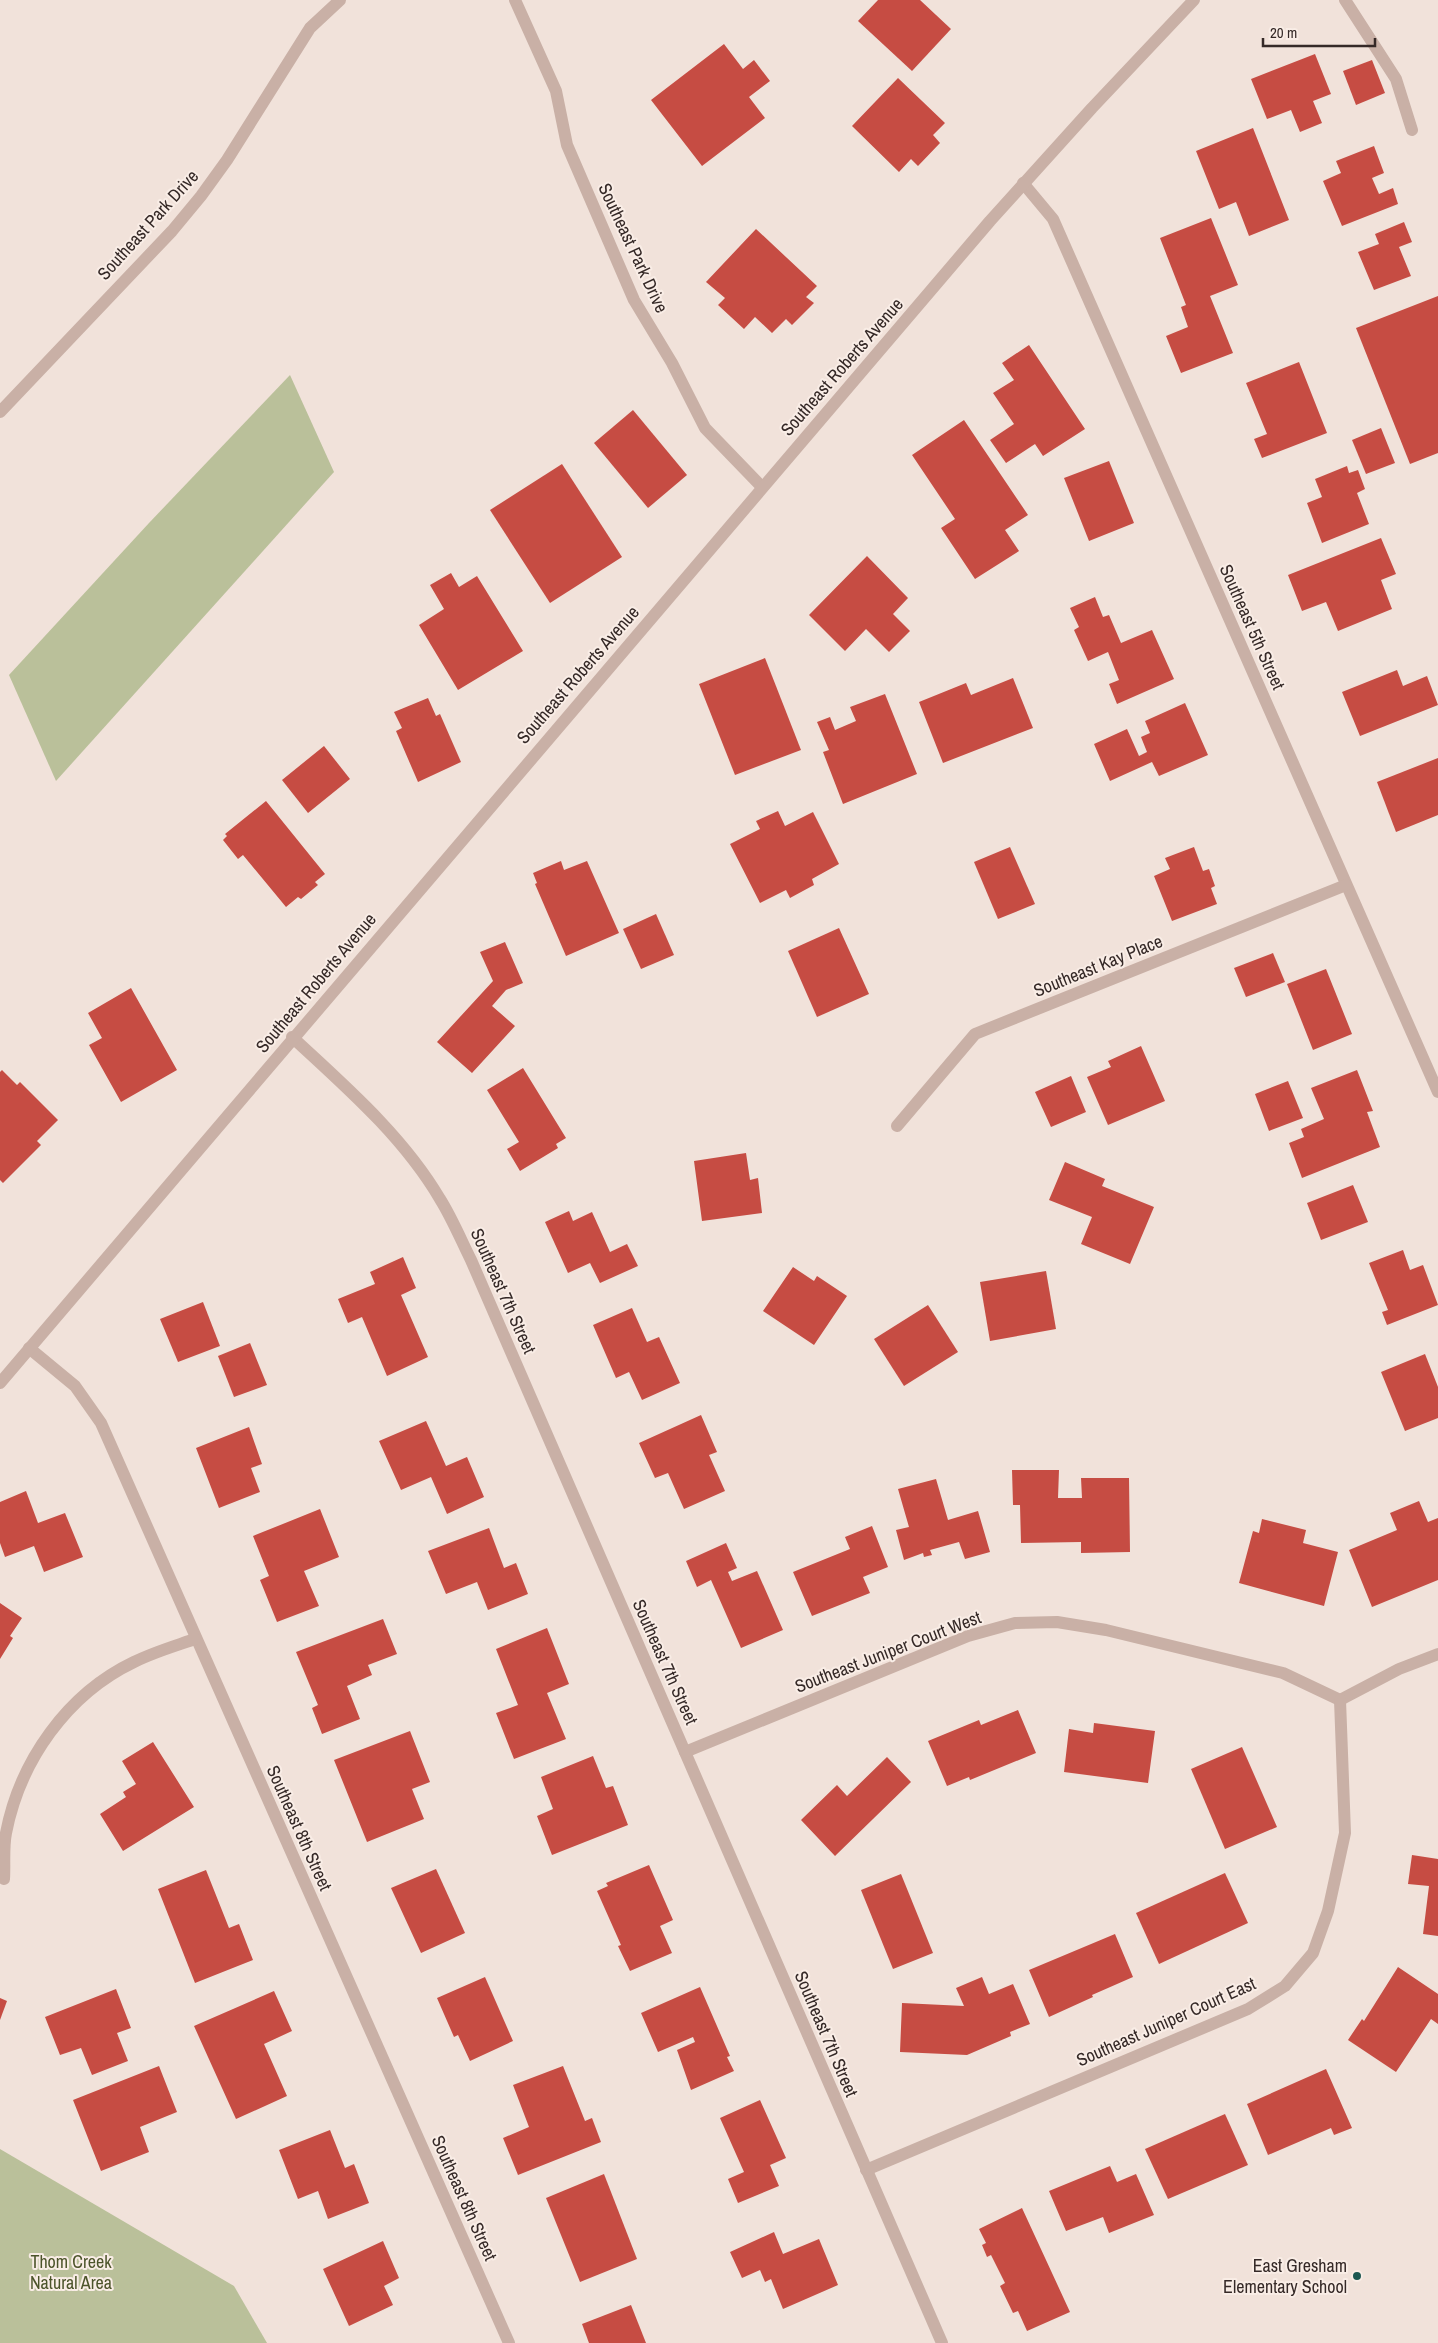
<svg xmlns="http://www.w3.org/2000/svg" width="1438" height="2343" viewBox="0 0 1438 2343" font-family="'Archivo Narrow',sans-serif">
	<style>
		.green { fill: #bac09a }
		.building { fill: #c64c43 }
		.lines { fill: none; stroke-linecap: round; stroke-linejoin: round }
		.service { stroke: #c9b0a6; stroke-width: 12 }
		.minor { stroke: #c9b0a6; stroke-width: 12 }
		.tertiary { stroke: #c9b0a6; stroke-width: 12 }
		.poi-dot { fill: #1c5750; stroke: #f9ede6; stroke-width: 2 }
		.labels { text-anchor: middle; stroke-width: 4; stroke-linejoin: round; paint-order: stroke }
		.street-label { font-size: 18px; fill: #352927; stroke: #f9ede6 }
		.park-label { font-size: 18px; fill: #4c542a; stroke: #f9ede6 }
		.poi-label { font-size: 18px; fill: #352927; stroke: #f9ede6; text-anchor: end }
	</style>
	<rect width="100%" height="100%" fill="#f1e2da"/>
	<!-- green -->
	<g class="green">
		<path d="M290 375 334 472 56 781 9 675 149 523Z"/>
		<path d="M0 2149 234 2286 267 2343H0Z"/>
	</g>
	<!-- building -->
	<g class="building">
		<path d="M878 0H920L951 29 912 71 858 21Z"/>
		<path d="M724 44 743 69 754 60 770 81 749 97 765 118 702 166 651 100Z"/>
		<path d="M1315 54 1331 94 1313 101 1322 123 1300 132 1291 110 1267 119 1251 79Z"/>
		<path d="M1372 60 1385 93 1356 105 1343 71Z"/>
		<path d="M898 78 945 123 933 135 940 143 918 166 911 159 899 172 852 126Z"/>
		<path d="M1253 128 1289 220 1249 236 1236 202 1219 209 1196 151Z"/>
		<path d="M1374 146 1384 173 1372 178 1379 194 1393 188 1398 204 1342 226 1323 181 1341 173 1336 161Z"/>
		<path d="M1211 218 1238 285 1210 296 1233 353 1181 373 1166 336 1188 327 1181 307 1186 305 1160 238Z"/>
		<path d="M1404 222 1412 242 1399 247 1411 276 1374 290 1358 252 1379 244 1375 234Z"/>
		<path d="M756 229 817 286 806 297 814 303 792 325 786 319 772 333 755 317 744 329 718 305 725 298 706 282Z"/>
		<path d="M1438 296V453L1410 464 1356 328Z"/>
		<path d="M1029 345 1085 429 1043 456 1035 444 1006 463 990 440 1014 424 993 393 1014 380 1002 363Z"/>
		<path d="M1299 362 1327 433 1262 458 1254 439 1267 434 1246 383Z"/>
		<path d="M633 410 687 475 648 508 594 443Z"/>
		<path d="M964 420 1028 515 1005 530 1019 551 975 579 941 528 955 519 912 455Z"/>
		<path d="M1381 428 1395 463 1366 474 1352 440Z"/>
		<path d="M1109 461 1134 523 1089 541 1064 478Z"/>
		<path d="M562 464 622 557 550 603 490 510Z"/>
		<path d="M1347 466 1349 473 1358 470 1365 489 1357 493 1369 524 1322 543 1307 503 1322 497 1315 479Z"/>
		<path d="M1381 538 1396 574 1381 580 1392 609 1338 631 1326 602 1302 611 1288 575Z"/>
		<path d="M867 556 908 598 893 614 910 631 889 652 866 629 845 651 809 615Z"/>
		<path d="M451 573 459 587 477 576 523 651 458 690 419 625 444 609 430 585Z"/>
		<path d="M1095 597 1103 617 1109 615 1121 643 1152 630 1174 679 1117 704 1109 684 1119 680 1108 652 1088 661 1074 630 1079 627 1070 608Z"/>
		<path d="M765 658 801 750 735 775 699 684Z"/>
		<path d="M1397 670 1403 686 1427 676 1438 705 1360 736 1342 692Z"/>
		<path d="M1013 678 1033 728 943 763 919 702 966 683 971 695Z"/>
		<path d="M885 694 917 774 843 804 823 752 829 750 817 722 830 717 835 730 856 721 850 707Z"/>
		<path d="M428 698 436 716 440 714 461 762 418 782 396 731 402 728 394 712Z"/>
		<path d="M1185 703 1208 755 1159 776 1152 762 1110 781 1094 744 1127 729 1139 756 1147 752 1141 737 1150 733 1145 721Z"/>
		<path d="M324 746 350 779 308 813 282 780Z"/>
		<path d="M1438 758V815L1396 832 1377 782Z"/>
		<path d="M266 801 325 874 315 882 318 885 301 899 298 897 286 907 243 855 238 859 223 840 227 836 225 834Z"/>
		<path d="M778 811 785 826 813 812 839 864 812 879 814 885 790 898 786 890 760 903 730 844 760 829 756 821Z"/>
		<path d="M1010 847 1035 904 998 919 974 862Z"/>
		<path d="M1194 847 1203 871 1209 869 1215 886 1211 888 1217 904 1172 921 1154 876 1170 869 1165 858Z"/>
		<path d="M561 861 564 870 587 861 619 933 566 956 535 884 537 883 533 873Z"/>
		<path d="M656 914 674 955 641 969 623 929Z"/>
		<path d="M839 928 869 994 817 1017 788 951Z"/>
		<path d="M505 942 523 983 506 990 492 1006 515 1026 472 1073 437 1042 493 981 480 952Z"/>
		<path d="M1273 953 1285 982 1246 997 1234 968Z"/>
		<path d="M1326 969 1352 1034 1313 1050 1287 984Z"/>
		<path d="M131 988 177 1070 121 1102 89 1045 102 1038 88 1013Z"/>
		<path d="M1141 1046 1165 1101 1108 1125 1087 1077 1111 1067 1108 1061Z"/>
		<path d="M523 1068 566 1138 556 1144 558 1148 520 1171 507 1149 519 1142 487 1090Z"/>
		<path d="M2 1070 17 1085 20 1082 58 1120 37 1141 41 1145 3 1183 0 1180V1072Z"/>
		<path d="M1357 1070 1373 1111 1367 1112 1380 1147 1302 1178 1289 1143 1304 1137 1301 1129 1324 1119 1311 1088Z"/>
		<path d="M1071 1076 1086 1112 1051 1127 1035 1092Z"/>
		<path d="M1288 1081 1303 1118 1269 1131 1255 1094Z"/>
		<path d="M746 1153 750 1180 758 1178 762 1213 702 1221 694 1161Z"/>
		<path d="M1065 1162 1105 1179 1102 1186 1154 1207 1130 1264 1081 1244 1092 1217 1049 1200Z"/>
		<path d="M1353 1185 1368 1222 1321 1240 1307 1203Z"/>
		<path d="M569 1211 573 1221 592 1212 610 1252 627 1244 638 1266 600 1283 590 1263 568 1273 545 1222Z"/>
		<path d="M1403 1250 1410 1270 1423 1265 1438 1305 1387 1325 1382 1312 1388 1310 1369 1263Z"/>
		<path d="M403 1257 416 1288 401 1295 428 1357 387 1376 362 1317 348 1323 338 1299 375 1284 370 1272Z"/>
		<path d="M793 1267 814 1281 817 1276 847 1296 814 1345 763 1311Z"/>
		<path d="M1046 1271 1056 1329 990 1341 980 1282Z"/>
		<path d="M203 1302 220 1346 178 1362 160 1319Z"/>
		<path d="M928 1305 958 1352 904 1386 874 1339Z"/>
		<path d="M632 1308 647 1342 659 1337 680 1383 642 1400 629 1372 616 1378 593 1325Z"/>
		<path d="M250 1343 267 1385 234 1397 218 1356Z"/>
		<path d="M1425 1354 1438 1387V1418L1405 1431 1381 1372Z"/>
		<path d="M701 1415 717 1452 709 1455 725 1491 684 1509 668 1473 655 1478 639 1443Z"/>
		<path d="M426 1421 446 1466 467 1457 484 1497 447 1514 431 1477 401 1490 379 1441Z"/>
		<path d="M249 1427 262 1464 251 1468 260 1492 219 1508 196 1448Z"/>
		<path d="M1012 1470H1059L1058 1498H1082L1081 1478H1129L1130 1552 1081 1553V1542L1021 1543 1020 1505H1013Z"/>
		<path d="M936 1479 948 1520 978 1511 990 1552 965 1559 959 1542 930 1550 932 1555 924 1557 923 1553 904 1560 896 1530 909 1527 898 1489Z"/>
		<path d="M26 1491 38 1523 65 1513 83 1557 44 1572 34 1546 5 1557 0 1543V1502Z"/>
		<path d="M1419 1501 1428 1522 1438 1518V1580L1372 1607 1349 1550 1397 1530 1390 1513Z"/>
		<path d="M320 1509 339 1557 304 1571 319 1606 277 1622 260 1580 269 1576 253 1536Z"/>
		<path d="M1262 1519 1306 1530 1303 1543 1338 1552 1324 1606 1239 1583 1253 1531 1259 1533Z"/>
		<path d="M872 1526 888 1567 863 1577 870 1593 812 1616 793 1572 850 1549 845 1537Z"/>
		<path d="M489 1528 504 1568 516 1563 528 1594 488 1610 477 1582 446 1594 428 1551Z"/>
		<path d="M726 1543 737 1568 728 1572 732 1581 757 1571 783 1630 741 1648 711 1580 697 1587 686 1561Z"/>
		<path d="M0 1603 22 1618 10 1636 13 1638 0 1659Z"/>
		<path d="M383 1619 397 1654 368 1665 372 1675 347 1686 360 1719 322 1734 312 1708 318 1705 296 1652Z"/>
		<path d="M547 1628 569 1684 547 1693 566 1739 514 1759 496 1713 518 1705 496 1649Z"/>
		<path d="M1018 1710 1036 1753 970 1780 969 1777 947 1786 928 1741 979 1720 981 1725Z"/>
		<path d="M1094 1723 1155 1731 1148 1783 1064 1772 1069 1729 1093 1733Z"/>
		<path d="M410 1731 430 1782 412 1789 424 1819 367 1842 334 1760Z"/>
		<path d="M153 1742 194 1807 123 1851 100 1814 126 1797 123 1792 136 1784 122 1761Z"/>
		<path d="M1242 1747 1277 1827 1225 1849 1191 1769Z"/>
		<path d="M593 1756 606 1788 613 1786 628 1825 552 1855 537 1816 553 1809 541 1777Z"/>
		<path d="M887 1757 911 1782 835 1856 801 1820 837 1785 847 1796Z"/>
		<path d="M1412 1855 1438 1859V1936L1423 1934 1429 1886 1408 1884Z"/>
		<path d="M649 1865 673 1920 660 1926 672 1953 630 1971 618 1946 621 1945 597 1891 608 1886 606 1883Z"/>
		<path d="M436 1869 465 1933 421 1953 391 1888Z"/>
		<path d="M206 1870 229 1928 239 1924 253 1960 195 1983 158 1889Z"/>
		<path d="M1225 1873 1248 1923 1159 1964 1136 1913Z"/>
		<path d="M901 1874 933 1953 893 1969 861 1890Z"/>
		<path d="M1115 1934 1133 1977 1092 1995 1093 1997 1049 2017 1029 1970Z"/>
		<path d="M1398 1967 1438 1994V2024L1431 2019 1396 2072 1348 2040 1362 2019 1364 2021Z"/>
		<path d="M485 1977 513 2041 470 2061 458 2035 454 2037 437 1998Z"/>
		<path d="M982 1977 989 1994 1013 1984 1030 2024 1010 2032 1011 2036 967 2055 900 2052 902 2003 964 2006 956 1988Z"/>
		<path d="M700 1987 730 2056 727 2057 734 2071 691 2090 677 2050 695 2042 693 2037 658 2052 641 2013Z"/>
		<path d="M116 1989 131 2028 117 2033 128 2061 92 2075 81 2048 60 2055 45 2017Z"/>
		<path d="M274 1991 292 2031 264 2044 287 2096 236 2119 194 2026Z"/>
		<path d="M0 1998 7 2001 0 2020Z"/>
		<path d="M159 2066 177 2112 140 2127 149 2152 101 2171 73 2100Z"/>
		<path d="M563 2066 585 2121 592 2118 601 2142 518 2175 503 2138 529 2127 513 2085Z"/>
		<path d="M1326 2069 1352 2128 1334 2135 1331 2128 1268 2155 1247 2104Z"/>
		<path d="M760 2100 786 2158 770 2165 779 2186 738 2203 728 2179 744 2172 720 2118Z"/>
		<path d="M1225 2114 1248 2165 1168 2199 1145 2149Z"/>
		<path d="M330 2130 345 2168 354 2164 369 2203 328 2219 318 2191 298 2199 279 2150Z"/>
		<path d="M1110 2166 1117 2182 1136 2174 1154 2215 1109 2233 1103 2217 1066 2231 1049 2191Z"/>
		<path d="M604 2174 637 2259 580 2282 546 2198Z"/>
		<path d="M1022 2208 1070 2312 1027 2331 1018 2311 1013 2313 1000 2286 1005 2283 991 2255 987 2257 982 2245 986 2243 979 2229Z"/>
		<path d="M774 2232 783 2254 819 2239 838 2285 783 2309 771 2279 765 2282 760 2270 742 2278 730 2252Z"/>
		<path d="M383 2241 399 2278 384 2286 393 2305 349 2326 323 2269Z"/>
		<path d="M631 2305 646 2343H589L582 2324Z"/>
	</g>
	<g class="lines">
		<!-- service -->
		<path class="service" d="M1345 0 1396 79 1412 130"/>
		<!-- minor -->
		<g class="minor">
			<path d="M515 0 556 91 567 145 634 300 672 363 705 428 762 487"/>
			<path d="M1023 183 1053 219 1438 1092"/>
			<path d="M0 412 172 231 201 196 227 160 310 28 340 0"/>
			<path d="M292 1037C345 1086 403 1136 440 1199 452 1218 461 1240 471 1260L942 2343"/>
			<path d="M897 1126 975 1034 1346 885"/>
			<path d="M29 1348 75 1386 101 1423 509 2343"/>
			<path d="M1340 1700 1399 1669 1438 1654"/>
			<path d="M685 1752 968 1636 1015 1623 1057 1622 1106 1630 1283 1673 1340 1700"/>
			<path d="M4 1879C5 1865 3 1848 6 1833 20 1761 67 1694 134 1662 154 1652 175 1646 195 1639"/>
			<path d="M866 2170 1248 2009 1285 1986 1313 1953 1328 1911 1345 1833 1340 1700"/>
		</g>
		<!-- tertiary -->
		<path class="tertiary" d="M0 1383 990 221 1092 108 1194 0"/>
	</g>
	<!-- markers -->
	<circle class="poi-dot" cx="1357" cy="2276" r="5"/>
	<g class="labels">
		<!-- street labels -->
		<g class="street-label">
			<text transform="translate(148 225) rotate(-48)" y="6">Southeast Park Drive</text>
			<text transform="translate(633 248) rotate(65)" y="6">Southeast Park Drive</text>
			<text transform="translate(842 367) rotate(-49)" y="6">Southeast Roberts Avenue</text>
			<text transform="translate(1252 627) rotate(66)" y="6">Southeast 5th Street</text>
			<text transform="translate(578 675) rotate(-49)" y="6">Southeast Roberts Avenue</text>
			<text transform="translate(1098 966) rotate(-22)" y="6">Southeast Kay Place</text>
			<text transform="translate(316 983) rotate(-50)" y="6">Southeast Roberts Avenue</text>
			<text transform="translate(503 1291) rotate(66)" y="6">Southeast 7th Street</text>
			<text transform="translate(888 1652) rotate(-21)" y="6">Southeast Juniper Court West</text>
			<text transform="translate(665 1662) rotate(66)" y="6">Southeast 7th Street</text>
			<text transform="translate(299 1828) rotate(66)" y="6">Southeast 8th Street</text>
			<text transform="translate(1166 2022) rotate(-24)" y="6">Southeast Juniper Court East</text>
			<text transform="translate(826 2034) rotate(67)" y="6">Southeast 7th Street</text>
			<text transform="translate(464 2198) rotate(66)" y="6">Southeast 8th Street</text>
		</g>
		<!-- park labels -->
		<g class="park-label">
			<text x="71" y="2268">Thom Creek<tspan x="71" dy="21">Natural Area</tspan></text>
		</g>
		<!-- poi labels -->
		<g class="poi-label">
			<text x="1347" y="2272">East Gresham<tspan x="1347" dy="21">Elementary School</tspan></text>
		</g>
	</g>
	<!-- scale -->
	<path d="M1263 38v8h112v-8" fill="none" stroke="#352927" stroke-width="2.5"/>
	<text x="1270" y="38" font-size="15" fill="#352927" stroke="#f9ede6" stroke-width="4" paint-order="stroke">20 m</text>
</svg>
